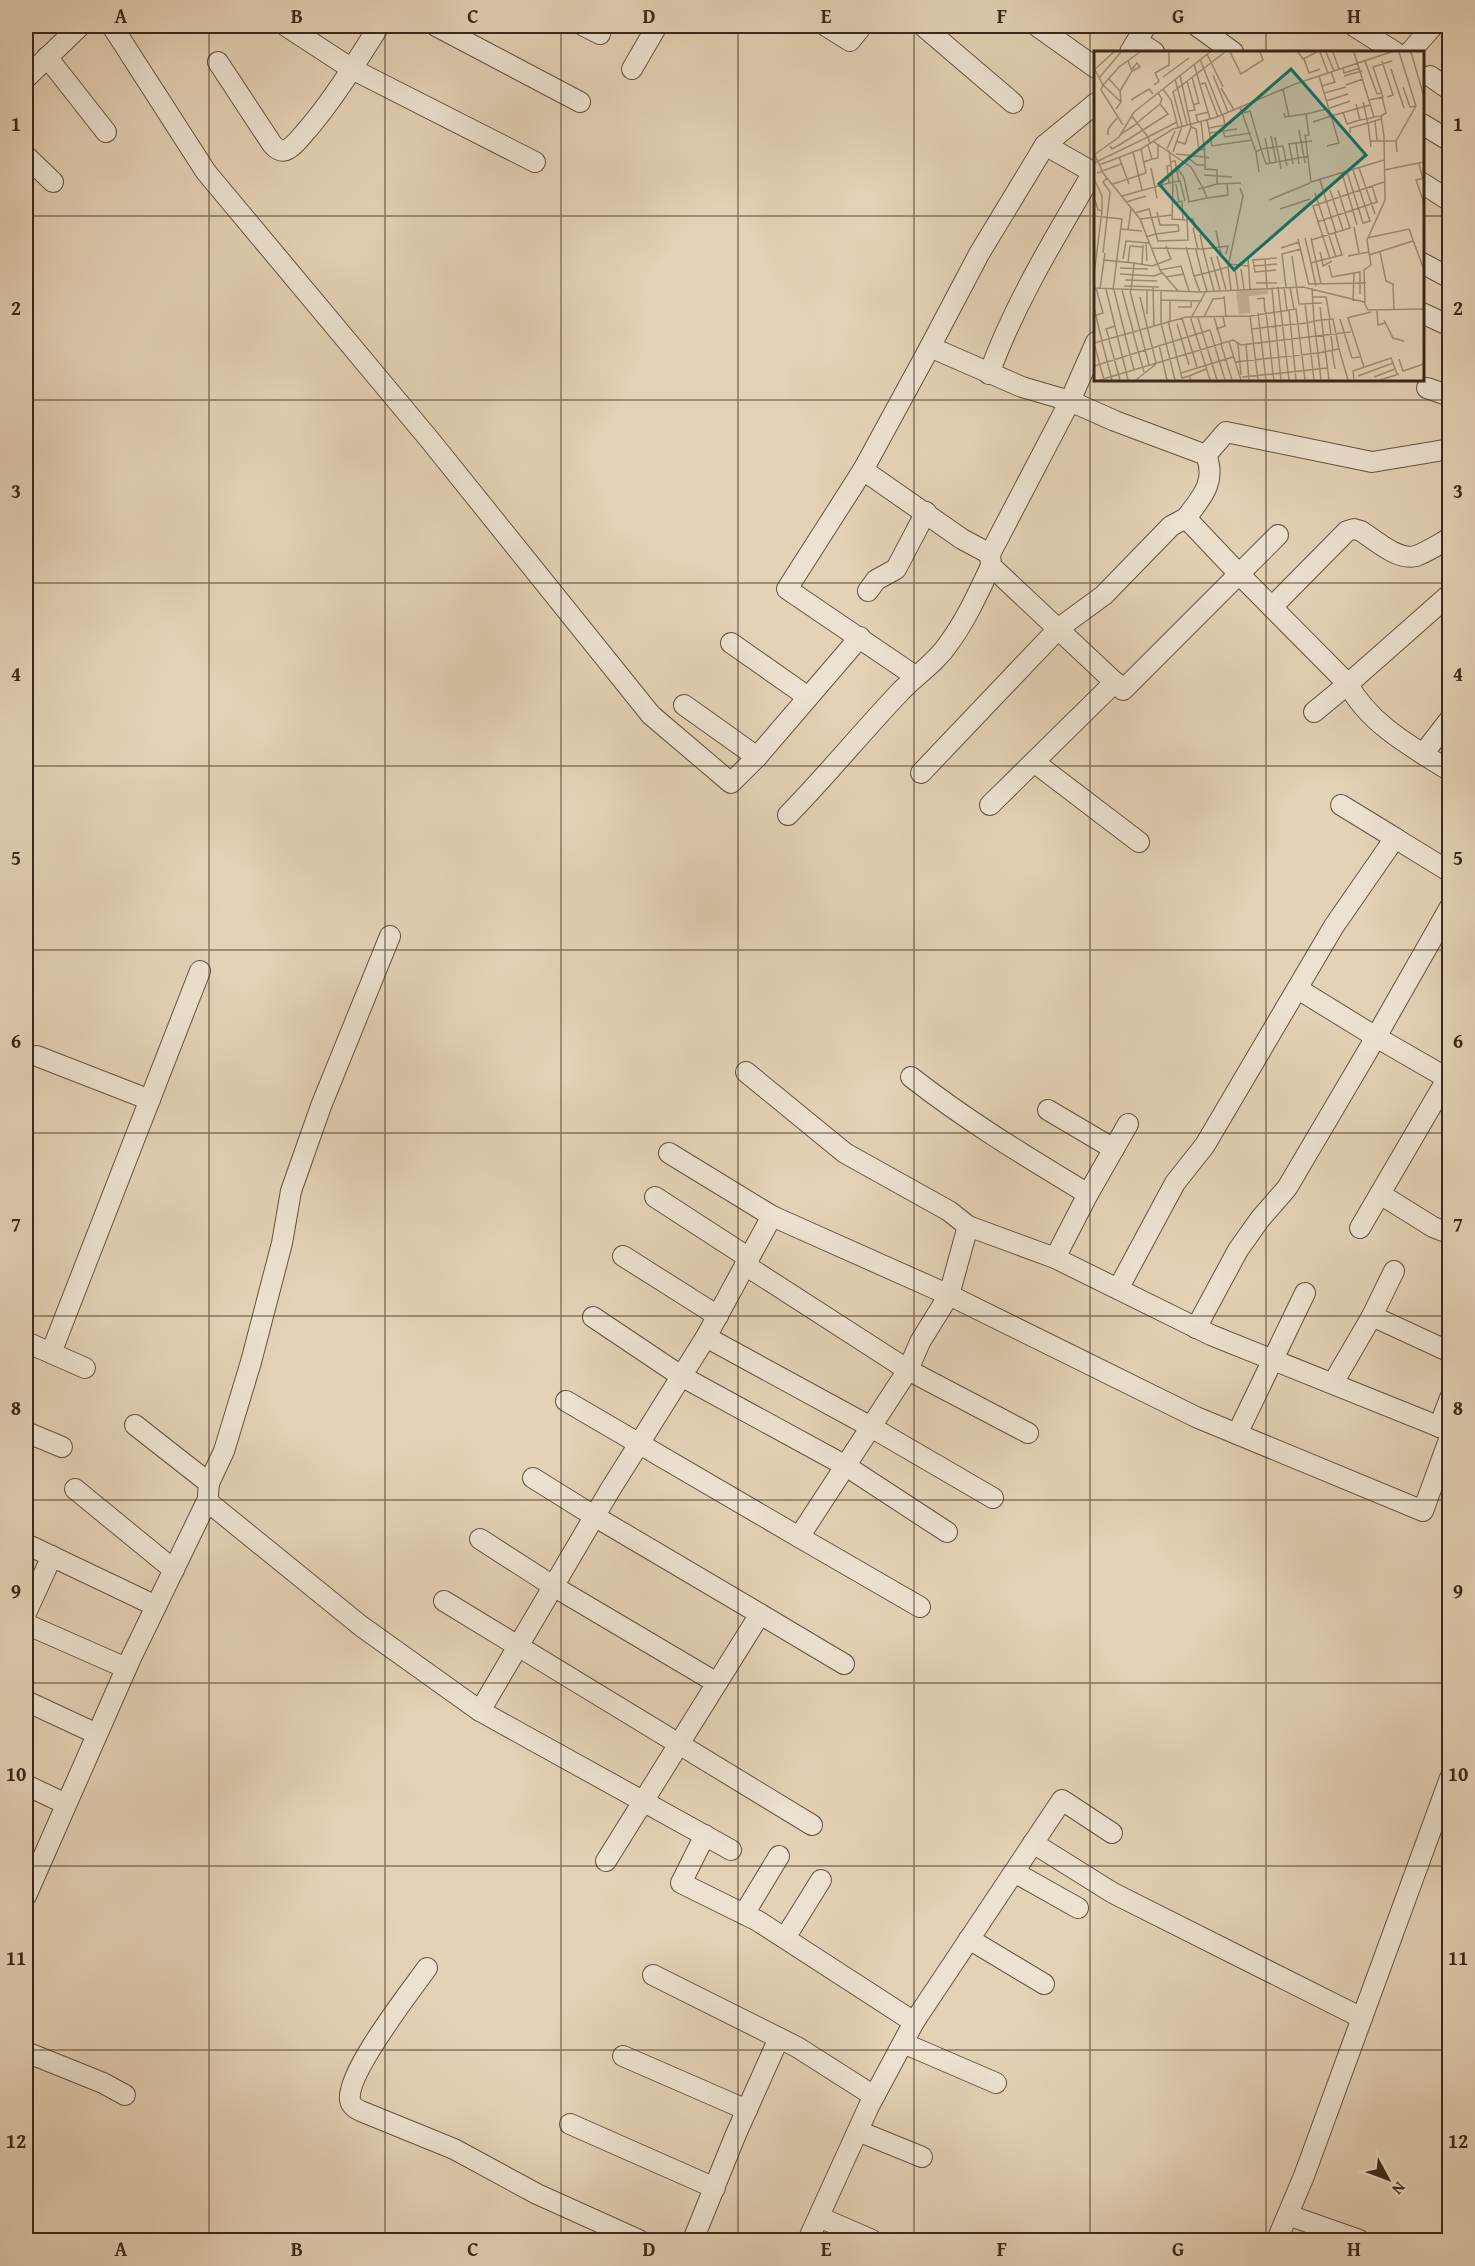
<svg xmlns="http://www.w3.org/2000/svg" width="1475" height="2266" viewBox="0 0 1475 2266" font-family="'Gentium Book Plus',serif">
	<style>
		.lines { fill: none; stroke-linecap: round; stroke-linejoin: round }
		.minor-casing { stroke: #645240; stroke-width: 22 }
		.minor { stroke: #ede2d0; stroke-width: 20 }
		.grid { fill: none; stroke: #392818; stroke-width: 1.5; stroke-opacity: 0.55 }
		.inset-road { fill: none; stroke: #a08e77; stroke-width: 1.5 }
		.view { fill: #0f766e; fill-opacity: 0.15; stroke: #0f766e; stroke-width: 3 }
		.inset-edge { fill: none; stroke: #392818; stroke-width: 3 }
		.neatline { fill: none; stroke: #392818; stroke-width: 2 }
		.grid-label { font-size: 20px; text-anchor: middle; font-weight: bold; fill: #392818 }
	</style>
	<rect width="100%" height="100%" fill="#e4d2b6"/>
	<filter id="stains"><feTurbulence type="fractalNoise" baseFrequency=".00333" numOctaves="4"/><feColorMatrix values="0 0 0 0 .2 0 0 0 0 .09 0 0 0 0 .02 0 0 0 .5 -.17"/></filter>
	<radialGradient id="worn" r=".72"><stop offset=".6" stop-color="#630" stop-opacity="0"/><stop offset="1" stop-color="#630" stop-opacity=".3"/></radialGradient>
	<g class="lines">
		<!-- minor casing -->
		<g class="minor-casing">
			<g id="minor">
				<path d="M112 26 206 172 429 439 651 715 731 783 757 757"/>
				<path d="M286 26 352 69 535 162"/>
				<path d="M436 26 580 102"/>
				<path d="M584 26 600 34"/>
				<path d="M826 26 850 41 862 26"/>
				<path d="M923 26 1013 103"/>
				<path d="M1037 26 1096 68"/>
				<path d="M1197 26 1233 52"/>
				<path d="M1354 26 1395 52"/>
				<path d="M1137 41 1154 52"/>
				<path d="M1130 52 1146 26"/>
				<path d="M1410 52 1433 26"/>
				<path d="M47 57 106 132"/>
				<path d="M218 62 272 144C276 149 282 153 288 149 296 145 302 135 308 129 335 97 357 61 379 26"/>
				<path d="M632 69 657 26"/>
				<path d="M1430 76 1450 90"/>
				<path d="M26 78 80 26"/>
				<path d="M1096 103 1045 145 979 254 930 347 1022 387 1070 401 1096 342"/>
				<path d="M1422 124 1450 141"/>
				<path d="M1045 145 1096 174"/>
				<path d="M26 156 53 182"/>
				<path d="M1422 183 1450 201"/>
				<path d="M1422 263 1450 278"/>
				<path d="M1422 313 1450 326"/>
				<path d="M989 374C1015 302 1055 238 1093 172"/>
				<path d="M1427 388 1450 396"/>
				<path d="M1450 449 1372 462 1226 432 1206 455 1115 421 1070 401 990 554 991 566 1123 690 1239 574 1348 684 1450 594"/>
				<path d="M1206 455C1217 482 1201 498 1186 518L1239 574 1278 535"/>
				<path d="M863 470 962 539 990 554"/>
				<path d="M868 591 876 580 896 569 926 512"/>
				<path d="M1272 607 1347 531 1354 529 1361 531C1375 540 1398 561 1416 556 1427 552 1439 544 1450 538"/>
				<path d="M731 643 808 697"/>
				<path d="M915 676 787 589 863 470 930 347"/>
				<path d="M684 705 757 757 860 637"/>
				<path d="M1314 712 1348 684C1369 724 1412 747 1450 771"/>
				<path d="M1423 754 1450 719"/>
				<path d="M1034 762 1139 842"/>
				<path d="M921 773 1059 628 1104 595 1171 526 1186 518"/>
				<path d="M990 805 1115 682"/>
				<path d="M1341 805 1395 838"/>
				<path d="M788 815C827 775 862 732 900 692 916 675 936 663 949 643 966 620 978 593 991 566"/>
				<path d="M1298 989 1376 1037 1450 907"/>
				<path d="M37 1056 150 1100"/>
				<path d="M746 1072 845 1153 949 1211 968 1226"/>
				<path d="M911 1077C967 1121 1027 1157 1088 1194"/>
				<path d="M1048 1110 1114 1149"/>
				<path d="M669 1153 772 1216"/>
				<path d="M1380 1194 1433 1227 1443 1231 1450 1228"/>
				<path d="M655 1197 749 1258"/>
				<path d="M1360 1228 1450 1074"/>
				<path d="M623 1256 718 1316"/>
				<path d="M1055 1258 1088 1194 1128 1124"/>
				<path d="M745 1265 908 1370 1028 1433"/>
				<path d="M1118 1289 1175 1183 1205 1145 1334 926 1395 838 1450 872"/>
				<path d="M1372 1316 1450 1352"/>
				<path d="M593 1317 681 1376 846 1466 947 1532"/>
				<path d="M1196 1328 1238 1250 1260 1219 1287 1188 1376 1037 1447 1078"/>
				<path d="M706 1337 871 1427 993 1498"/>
				<path d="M26 1342 85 1368"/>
				<path d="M51 1353 200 971"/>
				<path d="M1333 1383 1372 1316 1394 1271"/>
				<path d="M566 1401 799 1537 908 1370 920 1342 949 1295 1196 1417 1423 1511 1450 1437"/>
				<path d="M135 1425 209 1483 208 1495"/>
				<path d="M1439 1427 1450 1398"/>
				<path d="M26 1432 62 1447"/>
				<path d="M1237 1434 1305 1293"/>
				<path d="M533 1478 594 1516 760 1614 606 1861"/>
				<path d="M209 1483 224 1451 251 1362 282 1243 291 1191 321 1106 390 936"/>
				<path d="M75 1489 174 1570"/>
				<path d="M799 1537 920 1607"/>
				<path d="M480 1539 553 1586 717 1683"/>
				<path d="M26 1544 156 1606"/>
				<path d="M444 1601 812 1825"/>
				<path d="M26 1613 52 1556"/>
				<path d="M760 1614 844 1664"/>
				<path d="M26 1624 126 1668"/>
				<path d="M26 1701 97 1734"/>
				<path d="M480 1711 610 1490 706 1337 772 1216 949 1295 968 1226 1055 1258 1211 1335 1450 1431"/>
				<path d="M26 1785 66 1804"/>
				<path d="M705 1835 681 1883 758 1921 914 2022 869 2106 808 2240"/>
				<path d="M1033 1843 1113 1893 1362 2018"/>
				<path d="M1014 1872 1078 1908"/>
				<path d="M26 1896 130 1660 207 1501 361 1626 480 1711 731 1850"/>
				<path d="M744 1914 779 1856"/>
				<path d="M785 1938 821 1880"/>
				<path d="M969 1939 1044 1984"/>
				<path d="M427 1968C410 1992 346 2073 350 2100 351 2107 358 2110 363 2112L454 2149 537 2194 639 2240"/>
				<path d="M653 1975 797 2047 874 2096"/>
				<path d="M914 2022 1062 1800 1112 1833"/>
				<path d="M903 2043 996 2083"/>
				<path d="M26 2052 103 2083 125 2095"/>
				<path d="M623 2056 747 2110"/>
				<path d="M570 2124 715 2188"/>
				<path d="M858 2131 922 2157"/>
				<path d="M1288 2215 1359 2240"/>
				<path d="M819 2217 872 2240"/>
				<path d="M693 2240 736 2134 779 2038"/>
				<path d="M1277 2240 1304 2176 1450 1778"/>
			</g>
		</g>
		<!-- minor -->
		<use href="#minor" class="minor"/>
	</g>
	<!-- grid -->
	<path class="grid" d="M209 26V2240M385 26V2240M561 26V2240M738 26V2240M914 26V2240M1090 26V2240M1266 26V52M26 216H1096M1422 216H1450M1266 380V2240M26 400H1450M26 583H1450M26 766H1450M26 950H1450M26 1133H1450M26 1316H1450M26 1500H1450M26 1683H1450M26 1866H1450M26 2050H1450"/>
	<!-- overview -->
	<g transform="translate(1094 51)">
		<rect width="330" height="330" fill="#e4d2b6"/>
		<path d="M174 239V243L155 245 156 262 145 263 142 240Z" fill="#c7b59b"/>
		<path class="inset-road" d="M136 1 147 23 169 9 166 1M204 1 209 8 223 1M226 1 234 22M232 1 240 20M239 1 245 18M260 1 280 66 287 65 290 85 291 149 273 189 277 214 270 219 271 252M305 1 322 55 316 56 309 36M317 1 330 46M113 3 129 36M106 8 128 64M210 8 215 22 226 18M271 10 283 43 288 42M288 10 299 44 293 46M100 13 116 68M0 17 9 34 7 39 29 74M249 17 250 22 266 17M1 18 20 1M38 18 43 12 46 16 38 20M297 18 310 57M86 24 97 76 102 78 105 99 112 98M119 24 134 61M250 25 268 20M69 26 95 7M98 26 105 52 99 54M5 27 27 1M15 28 26 40 27 51M81 28 93 73M93 30 101 59 95 60M107 33 111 32 124 66M60 34 65 30 61 22 75 14V1M252 34 269 28M228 35 241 31 237 21M127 37 140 59M69 38 77 49 84 76M189 38 195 66M26 40 38 20 34 10M230 42 252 36M37 49 55 38 59 43M275 49 289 46 279 16 298 10M232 50 254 43M269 51 273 68 280 66M262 53 266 69 273 68V72M146 56 162 101 167 98 172 113 215 105M236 57 256 50M22 58 27 51 9 34 25 16 46 1M249 61 253 73 266 69M150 62 156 60 167 98 189 95 193 115M190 62 191 66 212 63M287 65 292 62 288 46M113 69 118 95 158 89M107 70 111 106 115 107M281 70 283 89M44 71 66 53 68 48 64 42M104 71 102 64 115 61M219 71 237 65 225 25M115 77 131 74 129 64M205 79 211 112M129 80 131 86 157 82M116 82 143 78M256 82V77L274 72M27 83 44 72M211 83 217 131 290 109M14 84V78L23 67M177 85 182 110M211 85 215 84 212 63 233 58M181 86 187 118M171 87 176 112M82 90 91 93 97 76M277 90H302L303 101M302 90 322 55M60 91 97 116 109 137 123 133V119L111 118V106L82 103M202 92 205 113M56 93 54 86 83 71M16 95 18 98 27 93 74 63 66 53M233 95 245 92 237 65 276 54M277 96 274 72 287 68M73 98 81 80M75 99 79 131 75 132 73 115 77 114M39 101 48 139M79 101 88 75 79 41 131 1M162 101 165 121M0 104 25 86 40 61 116 1M1 104 9 122 46 168 66 219 87 215 95 240M25 106 35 133M93 106 103 114H111M58 108 64 107V93M50 111 58 108 54 94M76 111 81 110 85 130M0 112 54 86 37 64M199 113 195 93 218 90M325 113 330 132M5 114 47 98 79 78 123 66 201 33 297 1M82 115 90 127 95 151M57 117 63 147M265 117 281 163M290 119 330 111M253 121 269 172 276 170 259 119M3 122 27 113M248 122 263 174M110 124 138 126M330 127 322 129 330 152M226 129 242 182M1 130 8 145V160L4 159 1 149M19 133 52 122 47 98M82 133 85 151M123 133 147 132M236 139 249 179M221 142 242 206M28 145 75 132M113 147 134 144 133 132M175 149 216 132M91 150 86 130 79 131 78 168 93 169M32 151 52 145M94 151 113 147 109 137 104 138M81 152 88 150 89 169M186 158 216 148M63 161 66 174H84L85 180M41 162 55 158 62 183 85 180M0 165 28 168 19 239M46 168 78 164M223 171 283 151 278 135M260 176 265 202M99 177 104 199M26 178 48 180M34 179 37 158M122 180 127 203M52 186 62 183 64 190 94 189 93 168H99L101 177M211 187 217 212 228 209 226 201M217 187 227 233M273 187 315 178 330 219M204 188 215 234M217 189 256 177 244 139M52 192 53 210M92 196 100 225M57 197 109 198 106 183M187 197 205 191M102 199 108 223 134 216 137 239M286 201 292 230 299 233 300 258M9 202 16 141 9 131 13 127M275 204 319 190M123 205 132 239M198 205 205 253 228 252M254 205 275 201M117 206 126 239M154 207 156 238M29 208 32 190 55 192M171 208 173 237M236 208 219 155 290 131M9 209 40 212 37 240M238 210 229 215 228 209 248 204 241 182M34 212 36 195 48 196M40 212 58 215 77 208 72 195M217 212 222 235M48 213 49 194M135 213 154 215M235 214 238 226 260 222 259 250M160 215 183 213M134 216 149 145 146 137M26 217 54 218M141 218 144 238M147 218 150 238M66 219 84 240M182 219 161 221 159 209 183 207M260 222 266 221V243M26 223 60 225 68 222M0 224 8 160M72 226 90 223M31 229 63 230M162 232H183M215 233 272 232M30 235 65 236M59 236 60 275M184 236 195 329M190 236 193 259M192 236 188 203 207 198M196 236 200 258M0 237 106 241 209 236 270 251 274 259 330 258M178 237 180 260M6 238 11 202M12 238 34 329M20 239 31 283M28 239 39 280M36 240 55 314M67 240V272L81 329M120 240 109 198 134 195 132 203M106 241 100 225 108 223 113 240M130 245 132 266M46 246 62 312M218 246H232L236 268M163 248 170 247 171 261M67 249 108 250M76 249V270M211 252 220 329M84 256H97V249M226 256 235 329M0 257 8 290M195 259 202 329M180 260 187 329M283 260 284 274 291 272M164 262 172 329M53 263V240M0 265 9 262 2 237M96 265 116 329M98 265 112 240M156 265 202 258 211 329M156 265 164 329M110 266 119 248 130 247M120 266 128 293M88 267 103 316M104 267 123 329M253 267 277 261M254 267 270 316M246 268 258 307 266 306M235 269 239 300M290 269 299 287 310 290M74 270 88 327 95 325 97 329M83 273 95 314M122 278 131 275 129 266M158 278 174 276 213 272 220 270 228 269 239 268 245 298 224 302 220 270 218 237M39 282 50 321M31 284 40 319M15 287 12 278 21 275M15 289 26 329M8 291 18 329M135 291 147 329M127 293 138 329M144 293 147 324M65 294 73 329M152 294 155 329M245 298 254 329M238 300 241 318M305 308 309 320 330 313M141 311 224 302 227 329M0 315 116 279 131 329M87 322 139 306M95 325 112 318M264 325 299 312M148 326 179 323 172 261M280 326 301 318M6 329 139 289 147 294 257 281M10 329 0 292 92 266 156 265M42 329 62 313M180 329 179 323 233 317M260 329 259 320 297 307 303 323M286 329 305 323"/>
		<path class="view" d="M197 18 272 104 140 219 65 133Z"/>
		<rect width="330" height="330" class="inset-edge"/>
	</g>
	<!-- margin -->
	<rect width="1475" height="2266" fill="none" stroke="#e4d2b6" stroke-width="66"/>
	<!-- north arrow -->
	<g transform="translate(1388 2179) rotate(131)" stroke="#ede2d0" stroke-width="4.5" paint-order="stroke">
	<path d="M0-4.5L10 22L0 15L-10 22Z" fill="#392818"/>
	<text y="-9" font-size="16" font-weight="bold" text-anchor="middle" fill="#392818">N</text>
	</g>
	<rect x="33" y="33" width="1409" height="2200" class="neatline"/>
	<g class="grid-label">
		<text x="121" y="23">A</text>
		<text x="297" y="23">B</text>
		<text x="473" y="23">C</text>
		<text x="649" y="23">D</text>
		<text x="826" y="23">E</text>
		<text x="1002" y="23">F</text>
		<text x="1178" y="23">G</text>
		<text x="1354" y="23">H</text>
		<text x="16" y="131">1</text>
		<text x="1458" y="131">1</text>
		<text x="16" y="315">2</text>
		<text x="1458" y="315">2</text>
		<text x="16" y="498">3</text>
		<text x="1458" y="498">3</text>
		<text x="16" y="681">4</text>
		<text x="1458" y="681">4</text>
		<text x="16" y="865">5</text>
		<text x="1458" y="865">5</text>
		<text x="16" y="1048">6</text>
		<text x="1458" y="1048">6</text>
		<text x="16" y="1231">7</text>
		<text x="1458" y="1231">7</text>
		<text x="16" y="1415">8</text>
		<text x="1458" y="1415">8</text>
		<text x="16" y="1598">9</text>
		<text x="1458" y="1598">9</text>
		<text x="16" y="1781">10</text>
		<text x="1458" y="1781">10</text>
		<text x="16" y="1965">11</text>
		<text x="1458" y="1965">11</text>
		<text x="16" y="2148">12</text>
		<text x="1458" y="2148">12</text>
		<text x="121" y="2256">A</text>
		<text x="297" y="2256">B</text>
		<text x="473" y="2256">C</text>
		<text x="649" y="2256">D</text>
		<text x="826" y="2256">E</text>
		<text x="1002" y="2256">F</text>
		<text x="1178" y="2256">G</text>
		<text x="1354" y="2256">H</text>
	</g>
	<rect width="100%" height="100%" filter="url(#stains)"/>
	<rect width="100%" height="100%" fill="url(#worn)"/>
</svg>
